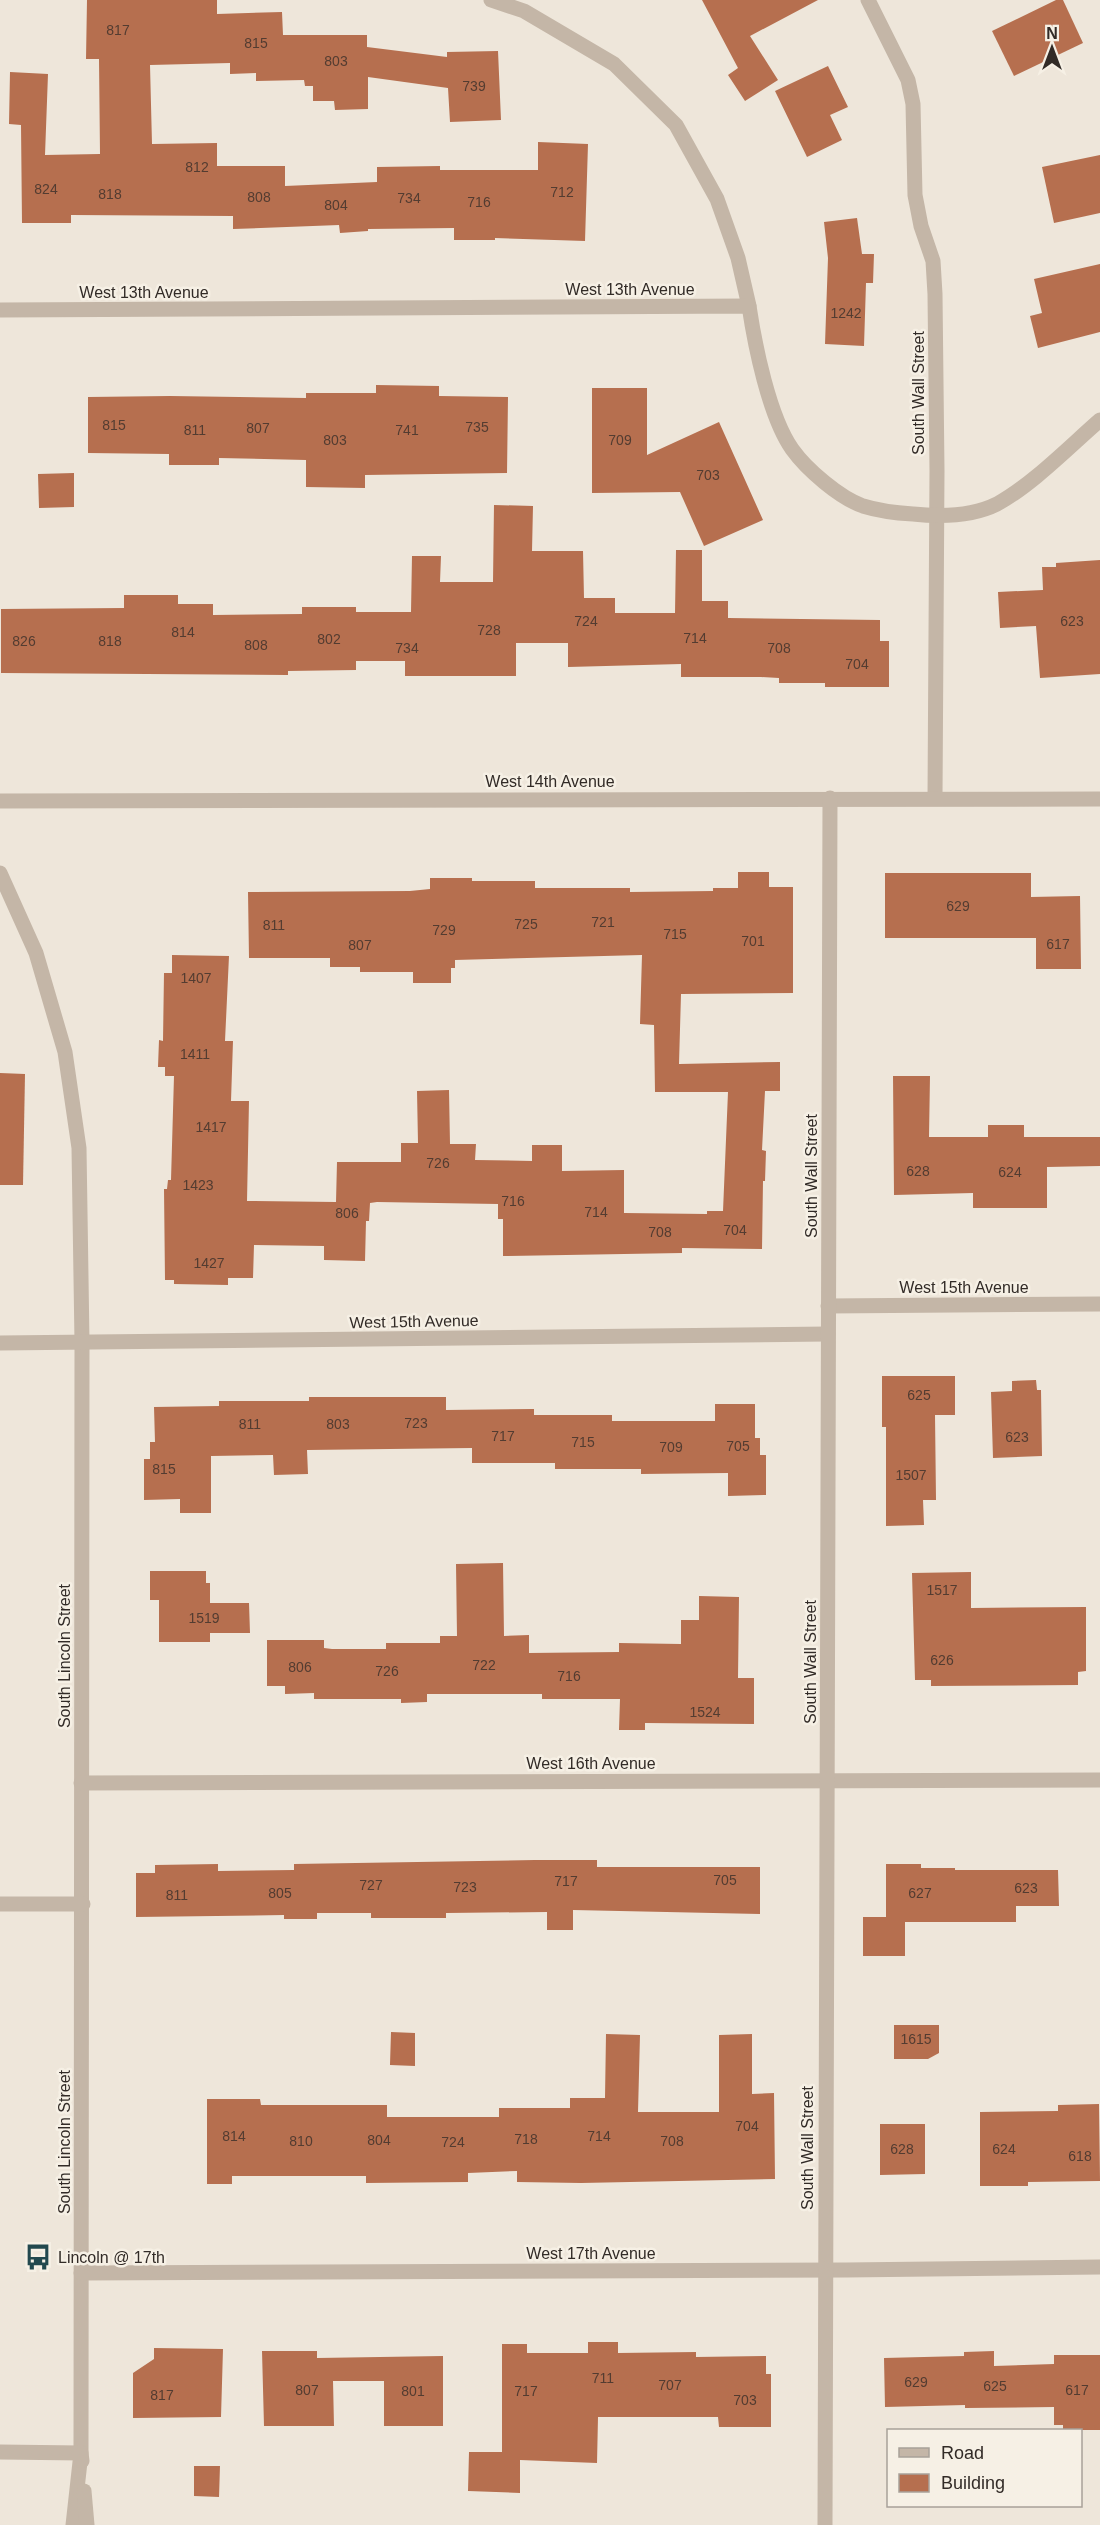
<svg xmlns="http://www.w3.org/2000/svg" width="1100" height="2525" viewBox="0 0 1100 2525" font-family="Arial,sans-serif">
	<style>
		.building { fill: #b66f4f }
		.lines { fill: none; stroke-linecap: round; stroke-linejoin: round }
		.minor { stroke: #c4b6a7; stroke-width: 15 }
		.labels { text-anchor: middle; stroke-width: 5; stroke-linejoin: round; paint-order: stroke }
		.number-label { font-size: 14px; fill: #533c31 }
		.street-label { font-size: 16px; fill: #322b27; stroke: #f6f0e5 }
		.poi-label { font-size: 16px; fill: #322b27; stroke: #f6f0e5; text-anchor: start }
	</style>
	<rect width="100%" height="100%" fill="#eee6da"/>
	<!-- building -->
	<g class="building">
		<path d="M87 0H217V14L282 12 283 35H367V47L447 57V52L498 51 501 120 450 122 448 88 368 77V109L335 110 334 101H313V86H305L304 80 256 81V73L230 74V63L150 65 152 144 217 143V166H285V186L377 182V167L440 166V170H538V142L588 144 585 241 495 238V240H454V228L368 229V231L340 233 339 225 233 229V216L71 215V223H22L21 125 9 124 10 72 48 74 45 155 100 154 99 59H86Z"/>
		<path d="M702 0H818L750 36 778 80 745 101 728 75 738 68Z"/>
		<path d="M1056 0H1063L1083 43 1014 76 992 31Z"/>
		<path d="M828 66 848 107 830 115 842 140 807 157 775 91Z"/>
		<path d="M1100 155V213L1054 223 1042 167Z"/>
		<path d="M857 218 862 254H874L873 283H866L864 346 825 344 828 258 824 222Z"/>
		<path d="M1100 264V332L1038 348 1030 316 1042 313 1034 279Z"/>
		<path d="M376 385 439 386V396L508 397 507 473 365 475V488L306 487V460L219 458V465H169V454L88 453V397L170 396 306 398V393H376Z"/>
		<path d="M592 388H647V455L719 422 763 520 704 546 680 492 592 493Z"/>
		<path d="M74 473V507L39 508 38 474Z"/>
		<path d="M494 505 533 506 532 551H583L584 598H615V613H675L676 550H702V601H728V618L880 620V641H889V687H825V683H779V678L761 677H681V664L568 667V643H516V676H405V661H356V670L288 671V675L1 673V609L124 608V595H178V604H213V615L302 614V607H356V612H411L412 556H441L440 582H493Z"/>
		<path d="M1100 560V674L1040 678 1036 626 1000 628 998 592 1043 590 1042 567H1056V563Z"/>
		<path d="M738 872H769V887H793V993L681 994 679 1064 780 1062V1091H765L762 1150 766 1151 765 1181H763L762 1249 682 1248V1253L503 1256V1219H498V1204L377 1202 370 1203 369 1221H366L365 1261 324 1260V1246L254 1245 253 1278H228V1285L174 1284V1280H165L164 1189H167L168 1180H171L174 1076H165V1067H158L159 1040 163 1041 164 973H172V955L229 956 225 1041H233L231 1101H249L247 1201 336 1202 337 1162H401V1143H418L417 1091 449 1090 450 1144H476L475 1160 532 1161V1145H562V1171L624 1170V1213L707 1214V1211H723L728 1092H655L654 1025 640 1024 642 955 455 960V968H451V983H413V972H360V967H330V958H249L248 892 410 891 430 889V878H472V881H535V888H630V892L713 891V888H738Z"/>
		<path d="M885 873H1031V897L1080 896 1081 969H1036V938H885Z"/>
		<path d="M0 1073 25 1074 23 1185H0Z"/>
		<path d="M893 1076H930L929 1137H988V1125H1024V1137H1100V1166L1047 1167V1208H973V1193L894 1195Z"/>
		<path d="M882 1376H955V1415H935L936 1500H923L924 1525 886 1526V1427H882Z"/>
		<path d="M1036 1380 1037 1390H1041L1042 1456 993 1458 991 1392 1012 1391V1381Z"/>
		<path d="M309 1397H446V1410L534 1409V1415H612V1421H715V1404H755V1438H760V1455H766V1495L728 1496V1473L641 1474V1469H555V1463H472V1448L307 1450 308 1474 274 1475 273 1455 211 1456V1513H180V1499L144 1500V1459H150V1442H155L154 1407 219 1406V1401H309Z"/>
		<path d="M503 1563 504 1636 529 1635V1653L619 1652V1643L681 1644V1620H699V1596L739 1597 738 1678H754V1724L645 1723V1730H619L620 1699H542V1694H427V1702L401 1703V1699H314V1693L285 1694V1686H267V1640H324V1648L332 1649H386V1643H440V1636H457L456 1564Z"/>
		<path d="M150 1571H206V1583H210V1603H249L250 1633H210V1642H159V1600H150Z"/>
		<path d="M971 1572V1608L1086 1607V1671L1078 1672V1685L931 1686V1680H915L912 1573Z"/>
		<path d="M535 1860H597V1867H760V1914L573 1910V1930H547V1912L446 1913V1918H371V1913H317V1919H284V1915L136 1917V1873H155V1865L218 1864V1871L294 1870V1864Z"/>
		<path d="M886 1864H921V1868H955V1870H1058L1059 1906H1016V1922H905V1956H863V1917H886Z"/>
		<path d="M894 2025H939V2053L928 2059H894Z"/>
		<path d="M391 2032 415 2033V2066L390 2065Z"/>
		<path d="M606 2034 640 2035 638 2112H719V2035L752 2034V2094L774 2093 775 2179 581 2183 517 2182V2171L468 2173V2182L366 2183V2176H232V2184H207V2099H260L261 2105H387V2117H499V2108H570V2098H605Z"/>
		<path d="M1099 2104 1100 2181 1028 2182V2186H980V2112L1058 2111V2105Z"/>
		<path d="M880 2124H925V2174L880 2175Z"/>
		<path d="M588 2342H618V2353L696 2352V2357L766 2356V2374H771V2427H719L718 2417H598L597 2463 520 2460V2493L468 2491 469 2452H502V2344H527V2353H588Z"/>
		<path d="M154 2348 223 2349 221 2417 133 2418V2373L154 2359Z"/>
		<path d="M262 2351H317V2358L443 2356V2426H384V2381H333L334 2426H264Z"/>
		<path d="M994 2351V2366L1054 2364V2355H1100V2430H1063V2425H1054V2407L965 2408V2405L885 2407 884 2358 964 2356V2352Z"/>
		<path d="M194 2466H220L219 2497 194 2496Z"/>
	</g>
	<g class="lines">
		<!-- minor -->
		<g class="minor">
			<path d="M491 0 524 11 614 64 676 125 717 199 738 258 749 306"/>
			<path d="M868 0 908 80 913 104 915 195 921 226 933 261 935 294 937 471 935 798"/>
			<path d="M0 310 749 306C755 346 769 416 792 449 807 470 840 498 863 506 879 511 896 513 913 514 941 517 971 517 997 504 1032 485 1070 446 1100 420"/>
			<path d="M0 801 1100 799"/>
			<path d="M0 873 36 953 65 1052 79 1148 82 1342 81 2453 73 2525"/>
			<path d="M828 1306 1100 1304"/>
			<path d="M0 1343 828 1334"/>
			<path d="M81 1783 1100 1780"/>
			<path d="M0 1904H83"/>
			<path d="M81 2273 846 2270 1100 2267"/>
			<path d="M0 2452 81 2453 82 2461"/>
			<path d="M84 2491 87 2525"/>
			<path d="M825 2525 830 798"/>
		</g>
	</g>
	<!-- icons -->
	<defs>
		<g id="bus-bare" transform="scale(2.07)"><path d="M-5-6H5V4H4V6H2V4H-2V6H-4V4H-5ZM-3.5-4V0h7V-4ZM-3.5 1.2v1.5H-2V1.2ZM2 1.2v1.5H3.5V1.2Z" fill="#22484e" stroke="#f6f0e5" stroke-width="2.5" paint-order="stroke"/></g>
	</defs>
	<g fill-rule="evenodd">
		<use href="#bus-bare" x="38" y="2257"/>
	</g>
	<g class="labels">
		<!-- number labels -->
		<g class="number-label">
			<text x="118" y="35">817</text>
			<text x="256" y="48">815</text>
			<text x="336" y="66">803</text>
			<text x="474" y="91">739</text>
			<text x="197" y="172">812</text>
			<text x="46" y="194">824</text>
			<text x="562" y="197">712</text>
			<text x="110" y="199">818</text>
			<text x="259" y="202">808</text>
			<text x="409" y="203">734</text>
			<text x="479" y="207">716</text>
			<text x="336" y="210">804</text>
			<text x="846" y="318">1242</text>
			<text x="114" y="430">815</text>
			<text x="477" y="432">735</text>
			<text x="258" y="433">807</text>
			<text x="195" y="435">811</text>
			<text x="407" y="435">741</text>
			<text x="335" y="445">803</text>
			<text x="620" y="445">709</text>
			<text x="708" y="480">703</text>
			<text x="586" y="626">724</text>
			<text x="1072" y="626">623</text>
			<text x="489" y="635">728</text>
			<text x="183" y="637">814</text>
			<text x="695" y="643">714</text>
			<text x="329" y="644">802</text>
			<text x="24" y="646">826</text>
			<text x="110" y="646">818</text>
			<text x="256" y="650">808</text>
			<text x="407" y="653">734</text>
			<text x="779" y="653">708</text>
			<text x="857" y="669">704</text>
			<text x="958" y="911">629</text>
			<text x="603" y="927">721</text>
			<text x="526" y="929">725</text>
			<text x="274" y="930">811</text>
			<text x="444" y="935">729</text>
			<text x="675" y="939">715</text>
			<text x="753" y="946">701</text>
			<text x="1058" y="949">617</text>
			<text x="360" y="950">807</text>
			<text x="196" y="983">1407</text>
			<text x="195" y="1059">1411</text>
			<text x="211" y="1132">1417</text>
			<text x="438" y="1168">726</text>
			<text x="918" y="1176">628</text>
			<text x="1010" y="1177">624</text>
			<text x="198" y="1190">1423</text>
			<text x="513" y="1206">716</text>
			<text x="596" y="1217">714</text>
			<text x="347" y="1218">806</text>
			<text x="735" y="1235">704</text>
			<text x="660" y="1237">708</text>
			<text x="209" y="1268">1427</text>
			<text x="919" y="1400">625</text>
			<text x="416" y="1428">723</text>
			<text x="250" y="1429">811</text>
			<text x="338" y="1429">803</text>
			<text x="503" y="1441">717</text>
			<text x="1017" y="1442">623</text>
			<text x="583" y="1447">715</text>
			<text x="738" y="1451">705</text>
			<text x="671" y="1452">709</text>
			<text x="164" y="1474">815</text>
			<text x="911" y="1480">1507</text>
			<text x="942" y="1595">1517</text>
			<text x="204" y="1623">1519</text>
			<text x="942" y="1665">626</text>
			<text x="484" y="1670">722</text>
			<text x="300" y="1672">806</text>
			<text x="387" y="1676">726</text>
			<text x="569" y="1681">716</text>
			<text x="705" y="1717">1524</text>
			<text x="725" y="1885">705</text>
			<text x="566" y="1886">717</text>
			<text x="371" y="1890">727</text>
			<text x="465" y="1892">723</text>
			<text x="1026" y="1893">623</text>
			<text x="280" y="1898">805</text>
			<text x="920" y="1898">627</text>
			<text x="177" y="1900">811</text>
			<text x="916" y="2044">1615</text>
			<text x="747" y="2131">704</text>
			<text x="234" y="2141">814</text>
			<text x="599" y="2141">714</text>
			<text x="526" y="2144">718</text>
			<text x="379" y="2145">804</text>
			<text x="301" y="2146">810</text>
			<text x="672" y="2146">708</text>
			<text x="453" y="2147">724</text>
			<text x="902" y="2154">628</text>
			<text x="1004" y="2154">624</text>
			<text x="1080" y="2161">618</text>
			<text x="603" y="2383">711</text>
			<text x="916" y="2387">629</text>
			<text x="670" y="2390">707</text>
			<text x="995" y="2391">625</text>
			<text x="307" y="2395">807</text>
			<text x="1077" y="2395">617</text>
			<text x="413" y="2396">801</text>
			<text x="526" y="2396">717</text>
			<text x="162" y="2400">817</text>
			<text x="745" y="2405">703</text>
		</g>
		<!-- street labels -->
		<g class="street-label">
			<text x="630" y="295">West 13th Avenue</text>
			<text x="144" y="298">West 13th Avenue</text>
			<text transform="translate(918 393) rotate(-90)" y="6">South Wall Street</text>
			<text x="550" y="787">West 14th Avenue</text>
			<text transform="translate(811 1176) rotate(-90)" y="6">South Wall Street</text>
			<text x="964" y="1293">West 15th Avenue</text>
			<text transform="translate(414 1321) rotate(-1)" y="6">West 15th Avenue</text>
			<text transform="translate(64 1656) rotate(-90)" y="6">South Lincoln Street</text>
			<text transform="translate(810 1662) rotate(-90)" y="6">South Wall Street</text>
			<text x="591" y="1769">West 16th Avenue</text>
			<text transform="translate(64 2142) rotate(-90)" y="6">South Lincoln Street</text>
			<text transform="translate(807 2148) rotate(-90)" y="6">South Wall Street</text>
			<text x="591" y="2259">West 17th Avenue</text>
		</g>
		<!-- poi labels -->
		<g class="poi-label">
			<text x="58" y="2263">Lincoln @ 17th</text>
		</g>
	</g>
	<!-- legend -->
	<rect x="887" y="2429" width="195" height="78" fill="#f6f0e5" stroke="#a8a199" stroke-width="1.5"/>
	<rect x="899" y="2448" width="30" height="9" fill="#c4b6a7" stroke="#a8a199" stroke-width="1.5"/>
	<text x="941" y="2459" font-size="18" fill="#322b27">Road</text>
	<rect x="899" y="2474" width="30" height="18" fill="#b66f4f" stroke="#a8a199" stroke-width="1.5"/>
	<text x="941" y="2489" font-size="18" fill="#322b27">Building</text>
	<!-- north arrow -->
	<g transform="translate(1052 48)" stroke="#f6f0e5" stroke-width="4.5" paint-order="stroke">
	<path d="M0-4.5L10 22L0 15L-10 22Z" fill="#322b27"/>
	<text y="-9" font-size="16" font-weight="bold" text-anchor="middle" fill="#322b27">N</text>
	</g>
</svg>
